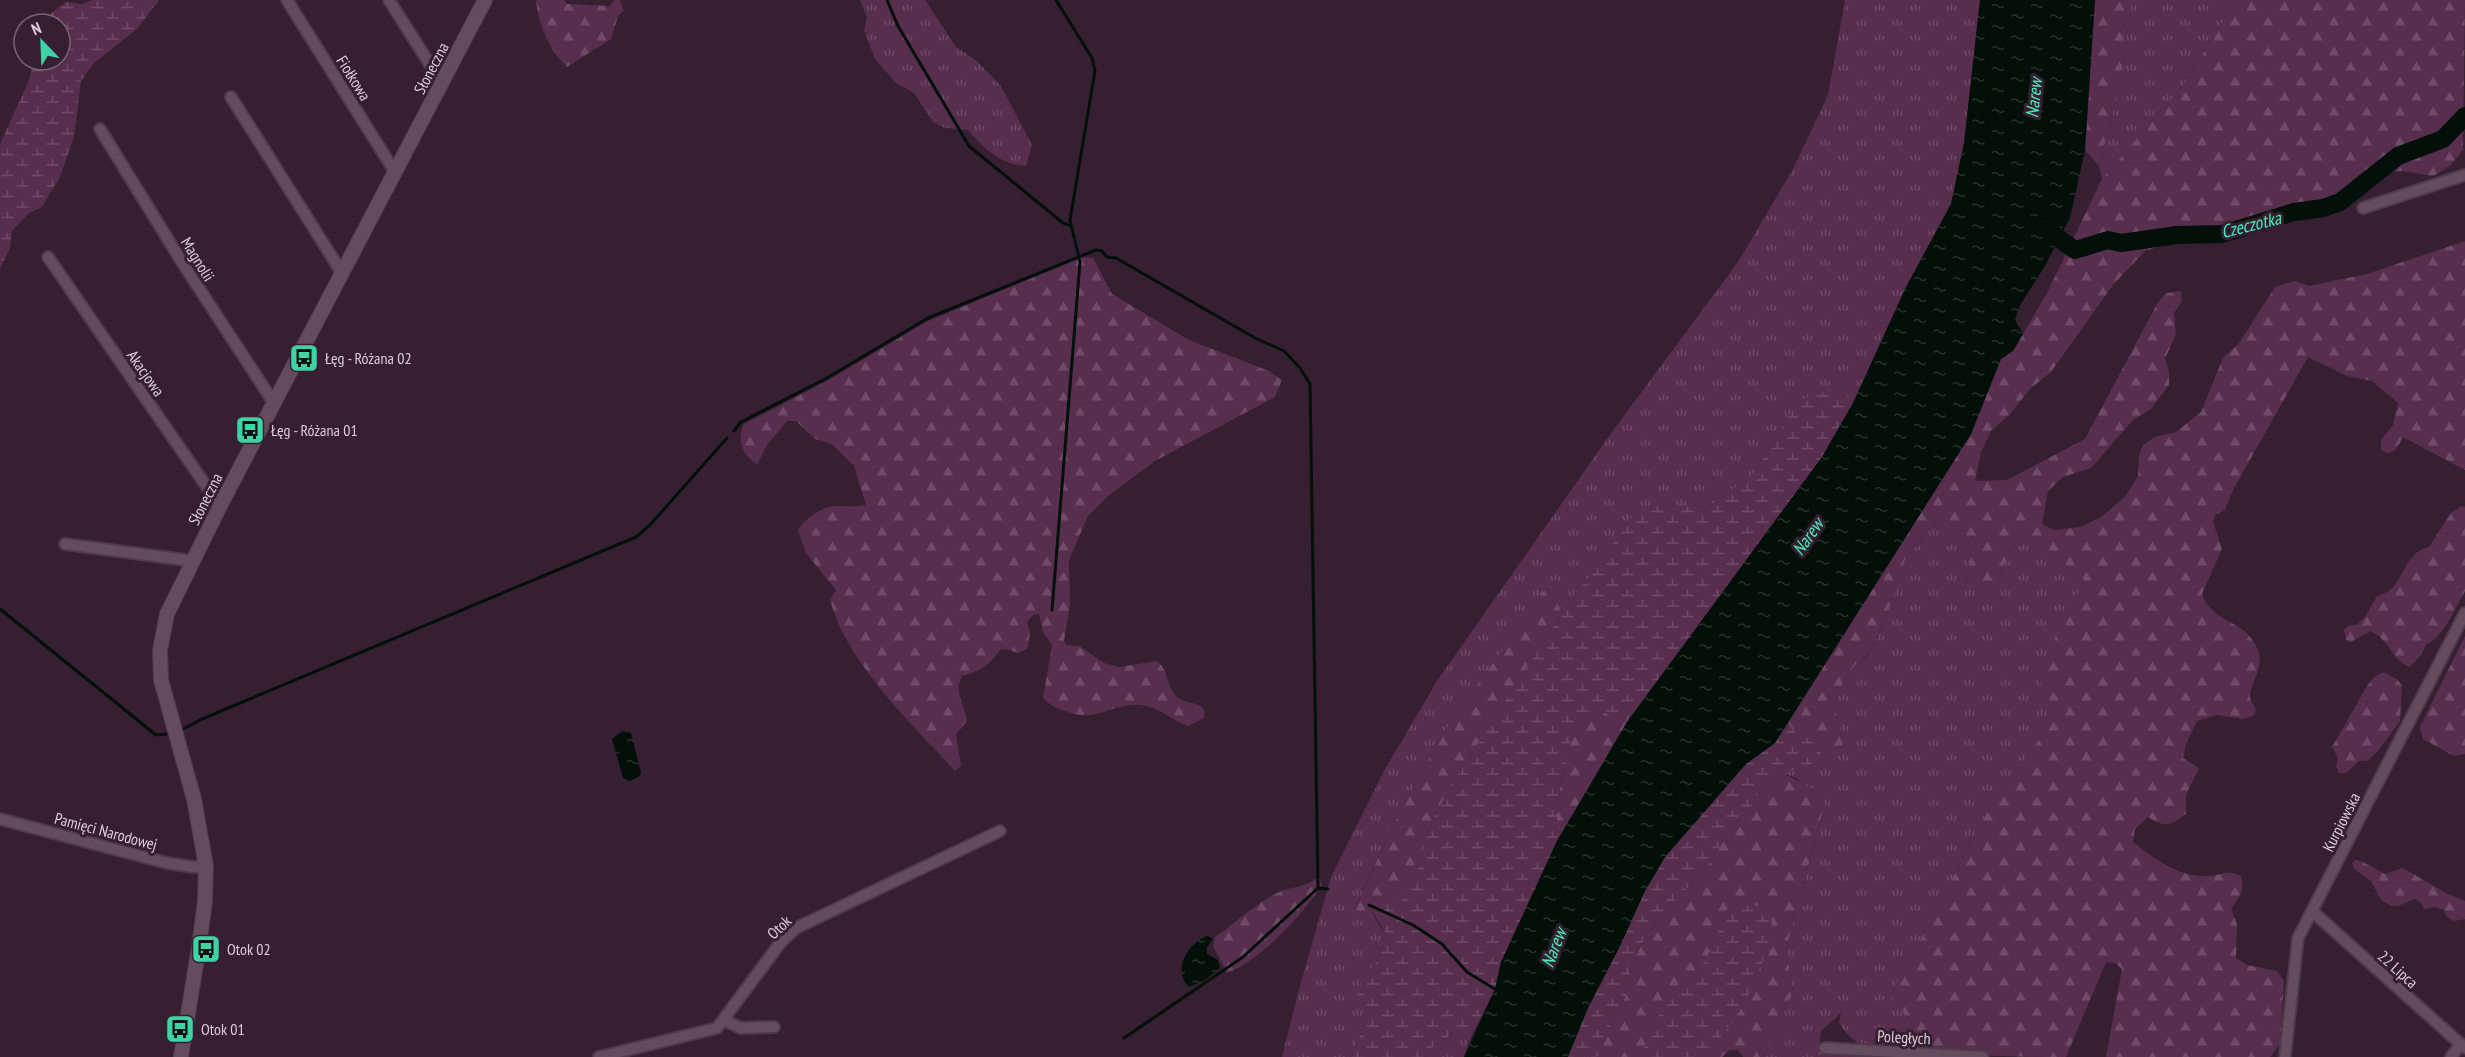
<svg xmlns="http://www.w3.org/2000/svg" width="2465" height="1057" viewBox="0 0 2465 1057" font-family="'PT Sans Narrow',sans-serif">
	<style>
		.grass { fill: url(#grass-tufts) }
		.forest { fill: url(#forest-firs) }
		.wetland { fill: url(#wetland-marsh) }
		.cemetery { fill: url(#cemetery-stones) }
		.water { fill: url(#water-ripples) }
		.lines { fill: none; stroke-linecap: round; stroke-linejoin: round }
		.stream { stroke: #03100a; stroke-width: 3 }
		.river { stroke: #03100a; stroke-width: 18 }
		.minor-casing { stroke: #4e3b4a; stroke-width: 14 }
		.tertiary-casing { stroke: #4e3b4a; stroke-width: 16 }
		.minor { stroke: #654b5e; stroke-width: 10 }
		.tertiary { stroke: #654b5e; stroke-width: 14 }
		.labels { text-anchor: middle; stroke-width: 6; stroke-linejoin: round; paint-order: stroke }
		.street-label { font-size: 16px; fill: #ddced9; stroke: #351f30 }
		.poi-label { font-size: 16px; fill: #ddced9; stroke: #351f30; text-anchor: start }
		.water-label { font-size: 18px; font-style: italic; fill: #48f1ba; stroke: #351f30 }
	</style>
	<defs>
		<pattern id="grass-tufts" width="24" height="20" patternUnits="userSpaceOnUse" patternTransform="scale(1.5)"><rect width="24" height="20" fill="#582e4f"/><path d="M3 7l-1-3M5 7V3M7 7l1-3M15 17l-1-3M17 17v-4M19 17l1-3" fill="none" stroke="#704b68"/></pattern>
		<pattern id="forest-firs" width="22" height="20" patternUnits="userSpaceOnUse" patternTransform="scale(1.5)"><rect width="22" height="20" fill="#582e4f"/><path d="M5 1l3.5 6h-7zM16 11l3.5 6h-7z" fill="#704b68"/></pattern>
		<pattern id="wetland-marsh" width="20" height="14" patternUnits="userSpaceOnUse" patternTransform="scale(1.5)"><rect width="20" height="14" fill="#582e4f"/><path d="M1 5h8M5 5V1M11 12h8M15 12V8" fill="none" stroke="#704b68"/></pattern>
		<pattern id="cemetery-stones" width="16" height="16" patternUnits="userSpaceOnUse" patternTransform="scale(1.5)"><rect width="16" height="16" fill="#582e4f"/><path d="M2 7V4a2 2 0 0 1 4 0v3zM10 15v-3a2 2 0 0 1 4 0v3z" fill="#704b68"/></pattern>
		<pattern id="water-ripples" width="26" height="14" patternUnits="userSpaceOnUse" patternTransform="scale(1.5)"><rect width="26" height="14" fill="#03100a"/><path d="M2 4q2-2 4 0t4 0M15 11q2-2 4 0t4 0" fill="none" stroke="#27322d"/></pattern>
	</defs>
	<rect width="100%" height="100%" fill="#351f30"/>
	<!-- grass -->
	<g class="grass">
		<path d="M860 0H925L956 47 977 61 1001 86 1032 145 1026 166C1000 164 985 150 968 130L945 128 933 122 914 93 896 83 875 59 864 30 867 17Z"/>
		<path d="M1845 0H1980L1964 143 1951 204 1906 287 1853 403 1837 388 1775 438 1753 475 1707 508 1666 505 1639 508 1558 619V598L1546 589 1442 735 1391 829 1354 910 1376 920 1388 938 1375 965 1363 975 1369 1012 1351 1057H1282L1298 993 1331 877 1384 771 1437 681 1612 432 1738 262 1793 169 1828 95Z"/>
		<path d="M2132 0H2236L2185 83 2102 179 2099 166 2120 84Z"/>
		<path d="M1948 520 1955 532 1968 539 1971 557 1965 583 2002 578 2006 554 2020 540 2046 548 2085 581 2062 619 2043 674 2039 692 2055 706 2054 720 1991 805 1891 995 1903 1010 1906 1035C1877 1053 1857 1051 1839 1023L1841 1013 1821 1031 1818 1057H1763L1792 994C1794 980 1787 964 1786 949L1825 803 1796 778 1783 773 1796 770 1820 754 1816 744 1831 755 1843 741 1835 710 1839 690 1854 666 1866 658 1883 627 1905 560 1934 524Z"/>
		<path d="M1453 1034 1469 1041 1464 1057H1426L1428 1051Z"/>
	</g>
	<!-- forest -->
	<g class="forest">
		<path d="M536 0H564L567 4 610 6 614 0H620L624 11 618 16 611 39 567 67C550 50 538 25 536 0Z"/>
		<path d="M2095 0H2132L2120 84 2099 166 2085 150Z"/>
		<path d="M2236 0H2465L2463 150 2450 166 2433 176 2404 171 2386 172 2337 212 2250 229 2231 239 2166 244 2145 251 2113 285 2051 372 2030 389 2010 414 1991 431 1981 452 1975 481 2007 480 2085 439 2158 302 2167 293 2181 291 2182 301 2174 313 2176 334 2165 359 2169 372V385L2151 409 2133 420 2091 468 2063 477 2048 491 2042 524 2054 530 2081 527 2101 517 2125 497 2138 476 2139 455 2143 445 2155 437 2176 432 2201 412 2223 358 2240 342 2275 287 2295 281 2309 286 2367 274 2465 241V470L2403 437 2395 451 2388 453 2381 450V440L2393 425 2398 403 2372 381 2347 376 2308 357 2233 490 2225 510 2215 515 2213 522 2222 549 2202 594C2214 626 2243 617 2257 648 2266 667 2249 684 2250 697 2251 702 2254 706 2256 710L2253 716 2243 719 2217 715 2197 721 2186 744 2183 758 2199 768 2186 795V814C2169 826 2166 828 2148 817L2135 829 2133 842C2154 859 2180 878 2209 876 2223 875 2227 869 2241 876 2246 891 2238 897 2231 909L2237 924 2236 958 2247 965 2277 971 2284 981 2280 1044 2270 1057H2106L2122 969 2115 963 2106 962 2066 1057C2013 1057 1957 1057 1907 1042L1903 1010 1893 1005 1891 995 1991 805 2054 720 2055 706 2039 692 2043 674 2062 618 2085 581 2046 548 2020 540 2006 554 2002 578 1996 592 1975 590 1965 583 1971 557 1968 539 1955 532 1948 520 1934 524 1905 560 1883 627 1865 658 1854 666 1839 690 1835 710 1843 741 1841 749 1832 755C1817 745 1796 738 1788 723L1971 434 2001 359 2013 351 2048 291 2102 179 2185 83Z"/>
		<path d="M1083 257 1093 258 1112 294 1189 340 1269 371 1282 380 1275 397 1155 461 1108 496 1088 516 1069 560 1070 605 1064 641 1066 645 1079 646 1104 663 1119 667 1157 661C1169 670 1166 687 1178 698 1185 703 1193 702 1201 706L1205 712 1204 718 1188 726C1171 720 1159 707 1141 705 1113 702 1098 723 1068 712 1058 709 1051 706 1043 698L1052 645 1043 632 1039 614 1033 615 1027 622 1030 632 1028 648 1019 653 1006 649 1000 650C991 664 979 672 962 676 953 692 965 705 967 721L956 734 961 766 955 771C913 725 846 662 830 600L836 590 806 553 798 530C806 518 822 506 837 506 848 506 856 507 866 505L854 466 832 444 815 439 796 421H787L767 445 757 465C743 454 736 442 744 424L825 382 928 321Z"/>
		<path d="M2462 506 2465 507V591L2446 626 2436 638 2426 645 2421 655 2410 667C2390 660 2391 640 2370 631L2351 642 2346 640 2344 630 2348 626 2357 625 2365 617 2377 596C2383 594 2390 592 2394 586 2405 572 2409 551 2429 547L2451 513Z"/>
		<path d="M1546 588 1558 598V619L1451 785 1429 828 1417 875 1402 901 1369 905 1376 920 1354 911 1391 829 1442 735Z"/>
		<path d="M2465 636V754L2454 756 2423 739 2420 727Z"/>
		<path d="M2384 672 2398 680 2402 686 2400 721 2378 751 2367 761H2359L2346 773H2339L2336 766 2338 758 2332 747 2367 686 2375 676Z"/>
		<path d="M1597 710 1627 722 1557 841V801L1574 730Z"/>
		<path d="M1783 773 1813 789 1825 803 1786 949C1787 964 1794 980 1792 994L1763 1057H1743L1738 1050H1730L1722 1057H1597L1613 1019 1624 1000 1633 961 1648 933 1669 905 1703 873 1736 822 1750 808 1768 779Z"/>
		<path d="M2355 860 2361 861 2385 874 2403 868 2446 893 2465 901V919L2454 921 2446 916 2444 910 2435 907 2424 909 2420 902 2415 899 2398 906H2391L2381 900 2371 881 2354 869 2352 863Z"/>
		<path d="M1315 879H1320L1322 885C1304 913 1260 961 1227 973L1213 946 1215 937C1235 923 1255 904 1277 893 1290 886 1302 889 1315 879Z"/>
	</g>
	<!-- wetland -->
	<g class="wetland">
		<path d="M93 0H159L138 28 93 64 81 81 74 137 60 177 42 207 29 213 12 231 10 248 0 269V144L29 80 34 60H60V24H45L51 13 66 2 82 4Z"/>
		<path d="M1837 388 1853 403 1822 457 1627 722 1597 710 1574 730 1557 801V841L1501 962 1495 989 1469 1041 1452 1034 1428 1051 1426 1057H1351L1369 1012 1357 996 1363 975 1375 965 1388 938 1369 905 1402 900 1417 875 1429 828 1451 785 1558 619 1639 507 1666 505 1707 508 1753 475 1798 400Z"/>
		<path d="M1788 723C1798 741 1812 734 1821 754L1810 765 1768 779 1750 808 1736 822 1703 873 1669 905 1648 933 1633 961 1624 1000 1613 1019 1597 1057H1568L1587 1010 1620 946 1645 891 1665 857 1746 764 1775 743Z"/>
		<path d="M1734 905 1760 906 1772 920 1769 946 1745 1004 1706 1057H1639L1665 1003 1699 972 1711 949 1726 910Z"/>
	</g>
	<!-- cemetery -->
	<path class="cemetery" d="M1819 1051 1916 1057H1818Z"/>
	<!-- water -->
	<g class="water">
		<path d="M1980 0H2095L2085 150 2070 218 2045 266 2020 305 2015 320 2023 334 2013 351 2001 359 1971 434 1775 743 1746 764 1665 857 1645 891 1620 946 1587 1010 1568 1057H1464L1495 989 1501 962 1557 841 1627 722 1822 457 1853 403 1906 287 1951 204 1964 143Z"/>
		<path d="M622 731 631 733 641 773 640 776 630 781 623 778 612 739Z"/>
		<path d="M1207 936 1213 939 1207 947V954L1218 960 1220 968 1205 980 1189 987C1172 970 1187 944 1207 936Z"/>
	</g>
	<g class="lines">
		<!-- stream -->
		<g class="stream">
			<path d="M887 0 898 26 969 146 1063 223 1071 226"/>
			<path d="M734 431 741 422 825 379 928 318 1096 250 1102 251 1107 257 1116 258 1255 338 1284 351 1300 368 1310 384 1318 888 1328 889"/>
			<path d="M0 609 156 735 166 734"/>
			<path d="M1052 610 1080 262 1070 220 1095 71 1092 58 1056 0"/>
			<path d="M183 729 202 719 636 537 650 525 727 438"/>
			<path d="M1369 905 1413 925 1442 944 1467 972 1498 991"/>
			<path d="M1124 1038 1243 957 1318 888"/>
		</g>
		<!-- river -->
		<path class="river" d="M2040 225 2075 250 2108 240 2121 243 2177 235 2222 234 2294 212 2323 208 2340 202 2398 156 2443 139 2465 116"/>
		<!-- minor casing -->
		<g class="minor-casing">
			<g id="minor">
				<path d="M287 0 395 172"/>
				<path d="M389 0 436 74 443 81"/>
				<path d="M231 97 342 273"/>
				<path d="M100 129 185 267 274 403"/>
				<path d="M2363 208 2465 175"/>
				<path d="M48 257 220 506"/>
				<path d="M65 544 193 561"/>
				<path d="M0 819 167 863 193 867 206 866"/>
				<path d="M2312 911 2465 1048"/>
				<path d="M723 1020 741 1028 774 1027"/>
				<path d="M1825 1048 1983 1057"/>
				<path d="M599 1057 717 1028 781 942 796 928 1000 831"/>
				<path d="M2285 1057 2298 938 2465 613"/>
				<path d="M2451 1057 2461 1044"/>
			</g>
		</g>
		<!-- tertiary casing -->
		<g class="tertiary-casing">
			<path id="tertiary" d="M181 1057 199 946 205 901 206 866 194 799 161 680 160 650 167 614 220 506 485 0"/>
		</g>
		<!-- minor -->
		<use href="#minor" class="minor"/>
		<!-- tertiary -->
		<use href="#tertiary" class="tertiary"/>
	</g>
	<!-- icons -->
	<defs>
		<g id="bus-square" transform="scale(1.5)"><rect x="-9" y="-9" width="18" height="18" rx="4" fill="#3cd4a4" stroke="#351f30"/><path d="M-5-6H5V4H4V6H2V4H-2V6H-4V4H-5ZM-3.5-4V0h7V-4ZM-3.5 1.2v1.5H-2V1.2ZM2 1.2v1.5H3.5V1.2Z" fill="#111"/></g>
	</defs>
	<g fill-rule="evenodd">
		<use href="#bus-square" x="304" y="358"/>
		<use href="#bus-square" x="250" y="430"/>
		<use href="#bus-square" x="206" y="949"/>
		<use href="#bus-square" x="180" y="1029"/>
	</g>
	<g class="labels">
		<!-- street labels -->
		<g class="street-label">
			<text transform="translate(431 68) rotate(-62)" y="6">Słoneczna</text>
			<text transform="translate(354 78) rotate(58)" y="6">Fiołkowa</text>
			<text transform="translate(198 259) rotate(58)" y="6">Magnolii</text>
			<text transform="translate(146 373) rotate(55)" y="6">Akacjowa</text>
			<text transform="translate(205 499) rotate(-63)" y="6">Słoneczna</text>
			<text transform="translate(2341 822) rotate(-63)" y="6">Kurpiowska</text>
			<text transform="translate(106 831) rotate(15)" y="6">Pamięci Narodowej</text>
			<text transform="translate(779 927) rotate(-43)" y="6">Otok</text>
			<text transform="translate(2398 969) rotate(42)" y="6">22 Lipca</text>
			<text transform="translate(1904 1037) rotate(3)" y="6">Poległych</text>
		</g>
		<!-- poi labels -->
		<g class="poi-label">
			<text x="325" y="364">Łęg - Różana 02</text>
			<text x="271" y="436">Łęg - Różana 01</text>
			<text x="227" y="955">Otok 02</text>
			<text x="201" y="1035">Otok 01</text>
		</g>
		<!-- water labels -->
		<g class="water-label">
			<text transform="translate(2034 98) rotate(-84)" y="6">Narew</text>
			<text transform="translate(2251 225) rotate(-14)" y="6">Czeczotka</text>
			<text transform="translate(1808 537) rotate(-55)" y="6">Narew</text>
			<text transform="translate(1554 948) rotate(-69)" y="6">Narew</text>
		</g>
	</g>
	<!-- north arrow -->
	<g transform="translate(42 42) rotate(337)"><circle r="28" fill="#351f30" stroke="#786574" stroke-width="1.5"/>
	<path d="M0-4.5L10 22L0 15L-10 22Z" fill="#3cd4a4"/>
	<text y="-9" font-size="16" font-weight="bold" text-anchor="middle" fill="#ddced9">N</text>
	</g>
</svg>
